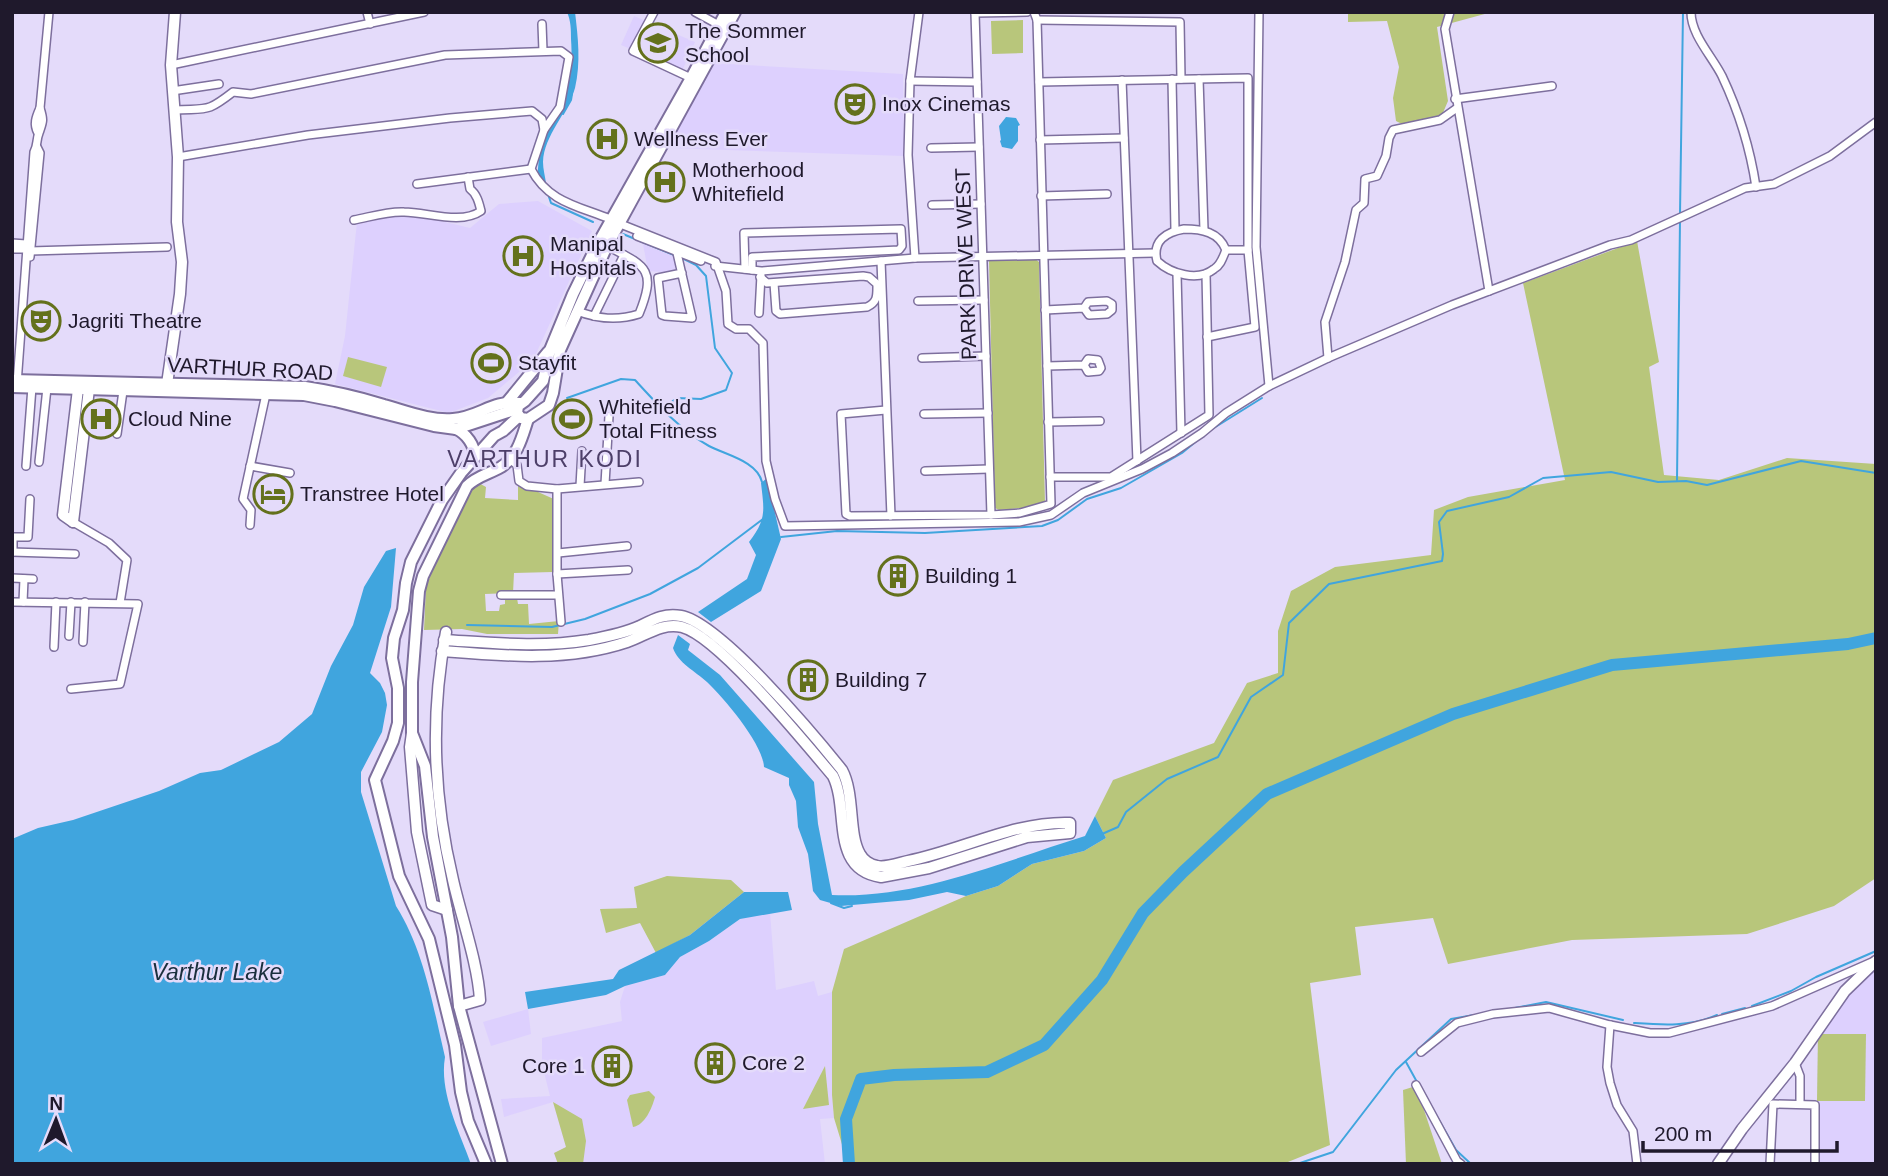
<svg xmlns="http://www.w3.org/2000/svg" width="1888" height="1176" viewBox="0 0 1888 1176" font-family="Arial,sans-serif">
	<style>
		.built { fill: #ddd0fe }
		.green { fill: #b8c67b }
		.water { fill: #40a5de }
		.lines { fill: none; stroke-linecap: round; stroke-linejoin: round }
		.stream { stroke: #40a5de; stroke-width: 2 }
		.river { stroke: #40a5de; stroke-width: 12 }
		.street-casing { stroke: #7d6f9d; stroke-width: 10 }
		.secondary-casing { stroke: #7d6f9d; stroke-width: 13 }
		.primary-casing { stroke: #7d6f9d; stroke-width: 14 }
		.street { stroke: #fff; stroke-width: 7 }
		.secondary { stroke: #fff; stroke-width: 10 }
		.primary { stroke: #fff; stroke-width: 10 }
		.labels { text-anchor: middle; stroke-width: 5; stroke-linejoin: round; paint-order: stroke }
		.poi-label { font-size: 21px; fill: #1f192c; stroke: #e4dbfa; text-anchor: start }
		.street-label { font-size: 21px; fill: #1f192c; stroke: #e4dbfa }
		.neighbourhood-label { font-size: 23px; letter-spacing: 2px; fill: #4d3f69; stroke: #e4dbfa }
		.water-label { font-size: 23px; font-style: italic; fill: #1a2f3d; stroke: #e4dbfa }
	</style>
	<rect width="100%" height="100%" fill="#e4dbfa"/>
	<!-- built -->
	<g class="built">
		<path d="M634 16 695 42 682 71 621 45Z"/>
		<path d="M711 63 903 74 904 156 667 148Z"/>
		<path d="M661 162 684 172 668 203 646 192Z"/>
		<path d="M538 201 592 231 535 356 519 372 488 398 449 413 335 384 345 336 357 222 408 213 470 228 499 204Z"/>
		<path d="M643 244 676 257 675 273 648 271Z"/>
		<path d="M770 912 776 990 814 981 818 996 832 992V1095L834 1118 820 1119 825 1164H558L554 1153 566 1147 553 1102 504 1117 501 1099 550 1096 542 1064V1038L622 1021 620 1002 625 986 665 975 680 957 709 941 740 919Z"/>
		<path d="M1876 970V1164H1816L1818 1034 1860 981Z"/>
		<path d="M528 1009 531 1034 491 1046 483 1022Z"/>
	</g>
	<!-- green -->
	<g class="green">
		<path d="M1348 12H1492L1437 27 1448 101 1442 115 1402 124 1396 121 1393 98 1399 67 1387 21 1348 22Z"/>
		<path d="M1023 20V53L992 54 991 21Z"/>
		<path d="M1637 241 1659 362 1649 367 1664 475 1719 480 1787 458 1876 464V878L1834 906 1747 934 1572 940 1448 964 1433 918 1355 927 1361 975 1310 983 1330 1145 1283 1164H848L834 1118 832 1095V992L844 949 966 896 998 886 1032 864 1084 851 1106 838 1095 816 1113 780 1214 743 1247 683 1278 673V631L1291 591 1335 567 1431 555 1434 510 1468 497 1565 480 1523 283Z"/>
		<path d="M1034 258 1039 262 1045 503 1042 506 999 510 995 508 989 261Z"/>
		<path d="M348 357 387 367 381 387 343 376Z"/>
		<path d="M475 481 486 487 485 498 518 500V486L529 488 556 500 553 572 514 573 513 593 485 594 486 611H499L500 605 505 604V598H517L518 604H528L529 624 559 621 558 634H487L462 629 424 630 426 587 444 541Z"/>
		<path d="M667 876 731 880 744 892 690 935 656 953 640 923 606 933 600 909 637 908 634 887Z"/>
		<path d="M1818 1034H1866L1865 1101H1817Z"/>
		<path d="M825 1066 829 1105 803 1109Z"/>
		<path d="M1416 1086 1442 1164H1406L1403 1090Z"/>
		<path d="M649 1091 655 1097C652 1108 645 1125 633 1127L627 1100 630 1095Z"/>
		<path d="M553 1102 582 1119 586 1141 583 1164H558L554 1153 566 1147Z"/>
	</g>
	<!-- water -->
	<g class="water">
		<path d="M567 12H575C578 37 581 63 575 88 568 113 544 135 543 162 543 169 545 176 546 183L538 176C537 138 559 118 568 83 572 69 572 54 571 39 571 30 571 21 567 12Z"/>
		<path d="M1006 117 1016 118 1020 125 1018 126V141L1012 149 1002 147 1000 141 1001 140 999 126Z"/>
		<path d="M767 478 781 539 761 591 711 622 698 612 747 579 756 555 749 542C767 519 764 510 761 483Z"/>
		<path d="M396 548 391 607 370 673 380 683 385 693 387 705 382 732 361 772V792L396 906C424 950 433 1006 445 1057 439 1092 459 1131 471 1164H12V839L38 828 73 820 159 791 200 773 221 770 279 742 312 714 331 666 353 625 364 587 386 551Z"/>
		<path d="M678 635 690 644 688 650 720 675 814 782 818 824 832 895C918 899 1004 861 1085 836L1095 816 1106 838 1084 851 1032 864 998 886 966 896 947 892 909 900 841 906 820 900 813 891 808 854 798 827 796 801 789 785V778L764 767C763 744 724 698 707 682 695 671 678 663 673 648Z"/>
		<path d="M744 892H788L792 910 740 919 709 941 680 957 665 975 625 986 606 995 528 1009 525 992 613 979 619 970 690 935Z"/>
	</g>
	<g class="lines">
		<!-- stream -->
		<g class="stream">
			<path d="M563 114 571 100 572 94"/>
			<path d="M548 194 551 203 593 222"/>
			<path d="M1680 214 1683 12"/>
			<path d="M623 234 635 239"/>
			<path d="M640 241 674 255"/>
			<path d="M567 398 621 379 635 380C657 404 680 430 709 446 726 455 757 461 762 482"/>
			<path d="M669 413 670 403 677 398 701 399 726 390 732 373 715 348 706 276 696 265 684 259"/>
			<path d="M1209 431 1262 398"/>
			<path d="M1677 480 1680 220"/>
			<path d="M781 537 837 531 925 533 1042 526 1058 520 1087 499 1121 488 1182 453 1199 439"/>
			<path d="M467 625 552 627 585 619 650 594 698 568 763 519"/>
			<path d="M1102 834 1118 827 1126 812 1167 779 1218 757 1251 697 1283 675 1289 623 1329 584 1442 561 1443 554 1439 522 1447 511 1509 497 1543 478 1611 472 1658 482 1686 481 1707 485 1801 461 1876 473"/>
			<path d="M831 903 844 908 852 906"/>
			<path d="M1752 1006 1791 991 1816 977 1876 951"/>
			<path d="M1510 1009 1546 1002 1623 1020"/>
			<path d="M1722 1014 1745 1008"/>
			<path d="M1634 1023C1663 1025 1690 1027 1717 1015"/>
			<path d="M1406 1062 1417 1082"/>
			<path d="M1432 1108 1456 1150 1471 1164"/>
			<path d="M1297 1164 1333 1152 1396 1070 1451 1019 1474 1015"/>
		</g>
		<!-- river -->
		<path class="river" d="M849 1164 846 1119 861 1079 894 1075 987 1072 1044 1045 1102 980 1143 913 1183 872 1267 794 1453 714 1612 665 1848 644 1876 638"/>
		<!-- street casing -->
		<g class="street-casing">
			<g id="street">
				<path d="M367 12 370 24"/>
				<path d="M654 12 633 51 691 78"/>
				<path d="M695 12 719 25"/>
				<path d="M1259 12 1256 247 1269 386"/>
				<path d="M1450 12 1445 29 1489 291"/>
				<path d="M1691 12C1691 35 1712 56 1722 76 1739 112 1750 147 1756 187"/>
				<path d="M975 13 991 515"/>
				<path d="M975 13 1027 12"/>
				<path d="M1037 20 1180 22 1181 79"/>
				<path d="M542 24 543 51"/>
				<path d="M171 65 424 12"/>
				<path d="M1172 79 1175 230"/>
				<path d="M1199 79 1204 230"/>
				<path d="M1122 80 1137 461"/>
				<path d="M910 81 977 82"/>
				<path d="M1039 82 1248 78V250H1226"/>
				<path d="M172 91 219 84"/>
				<path d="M1455 99 1552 86"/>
				<path d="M175 110C208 108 206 113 233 92L251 94 445 55 561 51 569 57 560 107 544 130"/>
				<path d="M38 133C33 124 36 117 40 108L49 12"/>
				<path d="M1040 140 1124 138"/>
				<path d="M931 148 979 147"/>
				<path d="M178 157 308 135 450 118 532 111 542 119 544 130 531 169C548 202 578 206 610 219"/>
				<path d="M417 184 531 169"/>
				<path d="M1041 196 1107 194"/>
				<path d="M932 205 981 204"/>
				<path d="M354 220C370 217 388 211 404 212 427 212 461 225 481 211 479 203 477 194 470 189L468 177"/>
				<path d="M618 223 716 262 726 291 728 324 736 329H749L763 343 766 461 775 499 785 526 1019 522 1051 515 1083 493 1142 469 1172 453 1202 433 1226 413 1269 386 1328 358 1452 305 1610 245 1631 240 1745 188 1774 184 1830 156 1876 122"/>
				<path d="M1184 229C1202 229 1219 232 1226 250 1223 257 1221 265 1214 269 1198 282 1171 274 1157 261 1152 241 1166 232 1184 229Z"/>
				<path d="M637 236 701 261"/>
				<path d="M12 243 26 244"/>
				<path d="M12 249H26"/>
				<path d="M30 251 167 247"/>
				<path d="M677 253 692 318 665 316 662 315 658 278 682 273"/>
				<path d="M30 257 40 153 37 147"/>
				<path d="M915 258 908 155 910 81 919 12"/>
				<path d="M881 261 891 516"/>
				<path d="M715 266 761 271 915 258 1155 253"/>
				<path d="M745 269 744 233 901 229 902 246 899 250 752 257V270"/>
				<path d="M1177 274 1181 433"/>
				<path d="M760 277 767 283 863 276 869 277 877 284C877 295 878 302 867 307L780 314 776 311 774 283"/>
				<path d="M918 301 984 300"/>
				<path d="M1045 310 1084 308 1088 302 1107 301 1112 304V310L1107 314 1089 315 1084 308"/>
				<path d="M577 311C598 319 617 321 639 314 657 269 646 266 607 246"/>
				<path d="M759 313 761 275"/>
				<path d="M594 316 624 255"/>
				<path d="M1207 337 1255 327 1248 250"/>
				<path d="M922 358 986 356"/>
				<path d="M1328 358 1325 322 1345 262 1356 210 1364 203 1365 179 1377 176 1386 156 1389 138 1393 130 1440 120 1457 108"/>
				<path d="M1047 366 1084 365 1088 359 1098 360 1101 368 1099 371 1088 372 1084 365"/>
				<path d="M17 384 34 152C38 145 36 140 39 133 43 121 44 121 40 108"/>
				<path d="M886 410 841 414 846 514 850 516 991 515 1020 513 1051 504 1037 20 1034 12"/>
				<path d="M924 414 988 413"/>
				<path d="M1048 422 1100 421"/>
				<path d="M117 434 123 391"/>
				<path d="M510 459 517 465 519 481 527 486 557 489 639 482"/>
				<path d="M39 462 47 388"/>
				<path d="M26 466 32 387"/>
				<path d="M250 466 290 473"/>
				<path d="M925 471 989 469"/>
				<path d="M1050 477H1111L1209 415 1206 274"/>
				<path d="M605 484 609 416"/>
				<path d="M580 486 582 451"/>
				<path d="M557 489V574L561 622"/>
				<path d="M73 522 109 543 127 560 120 603"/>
				<path d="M250 525 251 510 243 499 266 394"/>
				<path d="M12 552 75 554"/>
				<path d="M13 552V537H28L30 499"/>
				<path d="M558 553 627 546"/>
				<path d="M557 574 628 570"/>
				<path d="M12 578 33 579"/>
				<path d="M501 595H558"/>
				<path d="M12 602 138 604 120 684 71 689"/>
				<path d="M23 602 24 579"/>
				<path d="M69 636 71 602"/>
				<path d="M83 642 85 602"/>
				<path d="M54 647 56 602"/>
				<path d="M1610 1025 1607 1067 1610 1083 1617 1105 1633 1131 1637 1164"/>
				<path d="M1421 1052 1457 1023 1493 1014 1549 1008 1610 1025 1650 1033H1669L1772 1006 1872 962"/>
				<path d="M1795 1063 1800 1076V1104"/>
				<path d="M1416 1085 1457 1161 1461 1164"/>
				<path d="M1770 1164 1773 1104 1815 1105V1164"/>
			</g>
		</g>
		<!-- secondary casing -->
		<g class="secondary-casing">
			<g id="secondary">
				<path d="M167 384 180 294 182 262 177 222 178 157 171 65 175 12"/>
				<path d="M73 522 63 515 78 389"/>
				<path d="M73 522 89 389"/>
				<path d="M446 632C430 716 433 797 453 880 461 916 478 964 480 1000L459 1006"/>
				<path d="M442 651C504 656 567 662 627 642 645 636 662 622 682 627 719 637 805 743 833 776 850 810 829 869 881 877L929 868 1027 837 1070 833V823C1014 821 963 850 908 861 899 863 886 868 877 866 870 865 863 860 860 854 848 834 855 794 842 770 815 736 720 623 681 616 665 613 654 619 640 626 625 633 605 637 589 640 540 648 493 643 444 640"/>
				<path d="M412 733 410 747 417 832 432 905 447 910"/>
				<path d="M1718 1164 1742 1129 1795 1063 1845 991 1876 961"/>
			</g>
		</g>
		<!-- primary casing -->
		<g class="primary-casing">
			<g id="primary">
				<path d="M726 12 691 78 596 247 573 294 550 350 543 381 525 401 518 406 517 413 521 418 528 419 549 405 553 393 560 350 607 246 735 12"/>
				<path d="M12 380 305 387C332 391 358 397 384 405 406 411 430 421 453 419 480 417 491 400 520 403"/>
				<path d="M12 387 304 395 335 401 434 426 456 429 517 409"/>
				<path d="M508 401 548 352"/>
				<path d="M456 429C467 434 474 445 475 456"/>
				<path d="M486 1164 468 1121 461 1092 455 1045 429 939 399 876 375 780 393 741 398 723V688L392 658 394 638 403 610 406 583 411 562 442 500 461 473 494 436 503 431 519 416"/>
				<path d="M502 1164 459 1006 452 937 433 837 425 766 412 733V682L419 591 423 576 467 486C477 476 489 474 501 467 518 456 522 437 528 419"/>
			</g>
		</g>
		<!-- street -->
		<use href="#street" class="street"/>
		<!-- secondary -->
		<use href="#secondary" class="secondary"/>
		<!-- primary -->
		<use href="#primary" class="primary"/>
	</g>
	<!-- icons -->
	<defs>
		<g id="school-ring" transform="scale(2.0125)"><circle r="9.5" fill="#e4dbfa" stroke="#64711c" stroke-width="1.5"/><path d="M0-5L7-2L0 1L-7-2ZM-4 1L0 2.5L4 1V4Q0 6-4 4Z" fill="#64711c"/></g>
		<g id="theatre-ring" transform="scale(2.0125)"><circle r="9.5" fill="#e4dbfa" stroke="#64711c" stroke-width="1.5"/><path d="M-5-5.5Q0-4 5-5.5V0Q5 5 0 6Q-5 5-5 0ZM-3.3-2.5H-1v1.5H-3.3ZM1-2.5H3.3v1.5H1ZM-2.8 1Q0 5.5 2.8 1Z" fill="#64711c"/></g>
		<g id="hospital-ring" transform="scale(2.0125)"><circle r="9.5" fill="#e4dbfa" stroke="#64711c" stroke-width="1.5"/><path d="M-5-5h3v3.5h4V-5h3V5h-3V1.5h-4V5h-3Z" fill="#64711c"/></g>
		<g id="stadium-ring" transform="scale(2.0125)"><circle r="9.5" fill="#e4dbfa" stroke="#64711c" stroke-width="1.5"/><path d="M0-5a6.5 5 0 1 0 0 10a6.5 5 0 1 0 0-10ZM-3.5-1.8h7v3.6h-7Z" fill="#64711c"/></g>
		<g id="hotel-ring" transform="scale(2.0125)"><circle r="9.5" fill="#e4dbfa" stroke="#64711c" stroke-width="1.5"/><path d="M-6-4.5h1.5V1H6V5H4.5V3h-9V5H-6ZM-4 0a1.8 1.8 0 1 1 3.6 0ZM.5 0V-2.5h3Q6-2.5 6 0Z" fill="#64711c"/></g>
		<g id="building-ring" transform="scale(2.0125)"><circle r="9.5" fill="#e4dbfa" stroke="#64711c" stroke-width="1.5"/><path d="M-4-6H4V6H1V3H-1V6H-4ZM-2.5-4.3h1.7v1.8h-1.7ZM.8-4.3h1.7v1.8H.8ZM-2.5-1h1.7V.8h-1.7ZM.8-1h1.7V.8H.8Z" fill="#64711c"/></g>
	</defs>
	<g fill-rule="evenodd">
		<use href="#school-ring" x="658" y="43"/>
		<use href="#theatre-ring" x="855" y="104"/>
		<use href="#hospital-ring" x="607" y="139"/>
		<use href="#hospital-ring" x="665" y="182"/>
		<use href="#hospital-ring" x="523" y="256"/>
		<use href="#theatre-ring" x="41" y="321"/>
		<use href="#stadium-ring" x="491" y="363"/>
		<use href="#hospital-ring" x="101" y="419"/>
		<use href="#stadium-ring" x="572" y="419"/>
		<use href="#hotel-ring" x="273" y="494"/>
		<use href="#building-ring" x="898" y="576"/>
		<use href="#building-ring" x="808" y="680"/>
		<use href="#building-ring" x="715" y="1063"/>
		<use href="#building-ring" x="612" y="1066"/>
	</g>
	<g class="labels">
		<!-- poi labels -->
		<g class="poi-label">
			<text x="685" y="38">The Sommer<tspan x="685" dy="24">School</tspan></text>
			<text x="882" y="111">Inox Cinemas</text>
			<text x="634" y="146">Wellness Ever</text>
			<text x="692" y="177">Motherhood<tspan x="692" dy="24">Whitefield</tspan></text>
			<text x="550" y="251">Manipal<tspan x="550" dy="24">Hospitals</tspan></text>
			<text x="68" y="328">Jagriti Theatre</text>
			<text x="518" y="370">Stayfit</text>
			<text x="599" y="414">Whitefield<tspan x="599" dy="24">Total Fitness</tspan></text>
			<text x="128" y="426">Cloud Nine</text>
			<text x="300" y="501">Transtree Hotel</text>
			<text x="925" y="583">Building 1</text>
			<text x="835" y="687">Building 7</text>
			<text x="742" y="1070">Core 2</text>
			<text x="585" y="1073" text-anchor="end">Core 1</text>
		</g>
		<!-- street labels -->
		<g class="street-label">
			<text transform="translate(966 264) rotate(-92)" y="7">PARK DRIVE WEST</text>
			<text transform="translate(250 369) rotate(3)" y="7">VARTHUR ROAD</text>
		</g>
		<!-- neighbourhood labels -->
		<g class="neighbourhood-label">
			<text x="545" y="467">VARTHUR KODI</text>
		</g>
		<!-- water labels -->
		<g class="water-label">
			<text x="217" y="980">Varthur Lake</text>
		</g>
	</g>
	<!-- border -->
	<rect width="1888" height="1176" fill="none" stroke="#1f192c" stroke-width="28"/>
	<!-- north arrow -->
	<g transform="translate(56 1120) rotate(1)" stroke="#e4dbfa" stroke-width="5" paint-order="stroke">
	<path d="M0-5L12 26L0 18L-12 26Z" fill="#1f192c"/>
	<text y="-10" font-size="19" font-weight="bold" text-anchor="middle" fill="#1f192c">N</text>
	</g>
	<!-- scale -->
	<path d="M1643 1141v10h194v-10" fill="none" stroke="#1f192c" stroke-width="3.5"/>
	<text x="1654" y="1141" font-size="21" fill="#1f192c" stroke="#e4dbfa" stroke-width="5" paint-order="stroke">200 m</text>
</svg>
